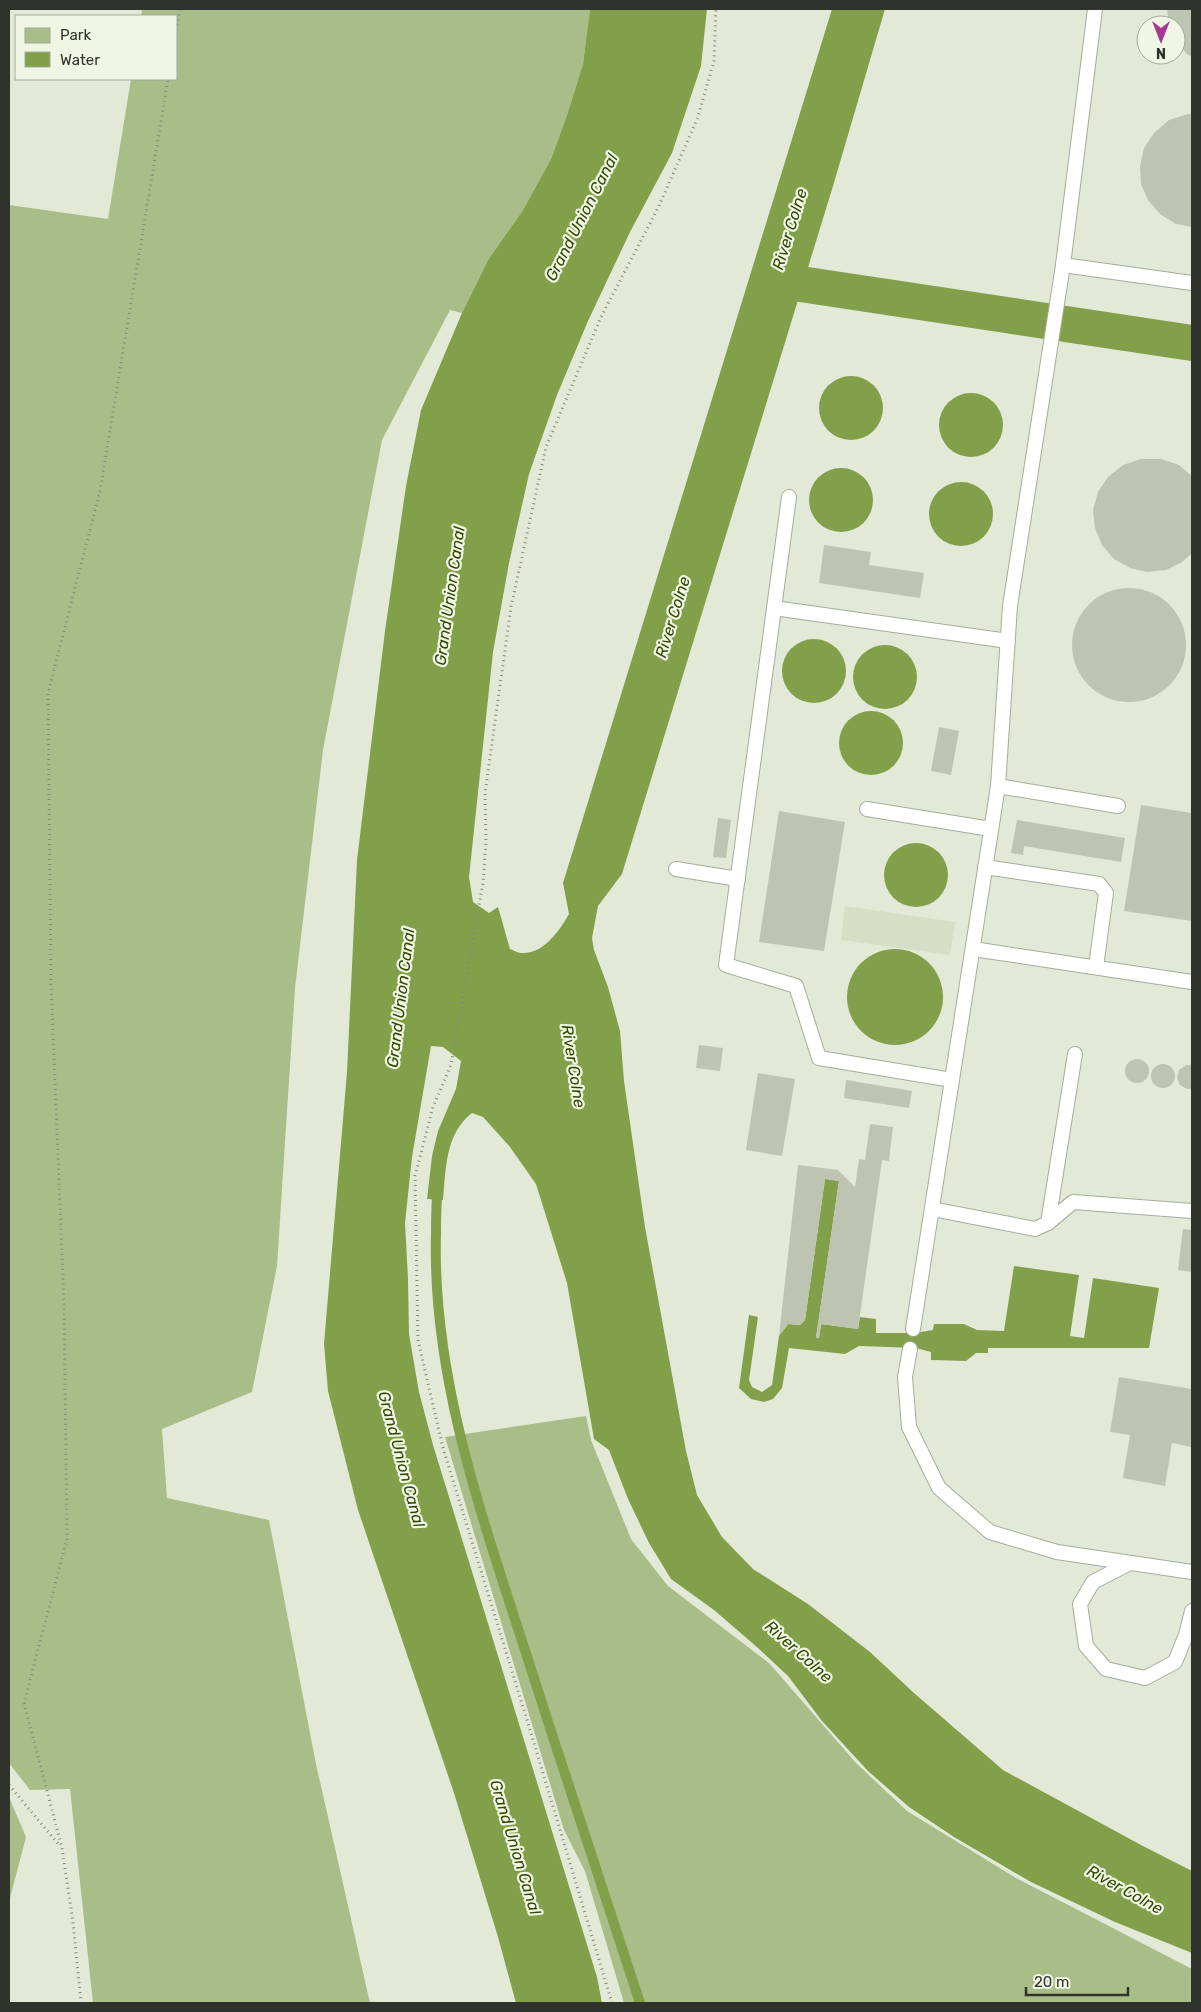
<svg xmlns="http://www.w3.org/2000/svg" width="1201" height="2012" viewBox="0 0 1201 2012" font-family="Rubik,sans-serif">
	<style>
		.built { fill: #d4dfc5 }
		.green { fill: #a8bd88 }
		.water { fill: #82a04a }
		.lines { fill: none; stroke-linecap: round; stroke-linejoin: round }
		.stream { stroke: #82a04a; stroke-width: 10 }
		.canal { stroke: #82a04a; stroke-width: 36 }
		.building { fill: #bdc5b2 }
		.service-casing { stroke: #a5ad9b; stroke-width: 16 }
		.path { stroke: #84897c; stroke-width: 3; stroke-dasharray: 1 4; stroke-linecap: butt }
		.service { stroke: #fff; stroke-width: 14 }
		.labels { text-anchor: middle; stroke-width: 4.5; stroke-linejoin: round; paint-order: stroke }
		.water-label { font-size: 16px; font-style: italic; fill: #334603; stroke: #eff7e4 }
	</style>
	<rect width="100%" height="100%" fill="#e2ead7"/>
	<!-- built -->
	<path class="built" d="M845 906 955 922 950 955 841 940Z"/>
	<!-- green -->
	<g class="green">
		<path d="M142 9H590L583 64 567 115 551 159 523 210 488 260 462 313 450 310 382 440 323 750 295 988 277 1266 252 1392 162 1429 167 1498 269 1520 316 1764 370 2003H93L70 1789 30 1790 9 1763V205L108 219 131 79H176V16H141Z"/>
		<path d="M586 1416 591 1440 631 1539 668 1586 769 1663 856 1763 907 1811 1016 1878 1192 1969V2003H624L585 1871 564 1830 445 1437Z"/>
		<path d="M9 1797 26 1837 9 1902Z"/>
	</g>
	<!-- water -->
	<g class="water">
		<path d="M590 9H707L701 66 672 153 630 232 588 321 557 395 529 474 509 563 493 652 469 877 473 902 489 913 498 907 510 949C513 950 518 953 521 953 543 955 560 930 569 914L563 883 832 9H885L833 186 622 874 598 906 592 938 594 950 608 987 620 1031 624 1081 645 1227 686 1451 697 1495 722 1537 753 1569 808 1604 870 1652 914 1693 1003 1770 1141 1845 1192 1871V1953L1115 1922 1031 1882 954 1837 909 1807 868 1771 822 1721 788 1676 758 1648 714 1610 671 1579 649 1543 628 1499 609 1450 594 1439 567 1283 536 1184 510 1147 483 1117 472 1113C445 1134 446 1169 443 1200L427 1199 432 1156 438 1131 456 1089 461 1061 443 1047 431 1046 412 1157 405 1223 408 1279 409 1334 419 1392 433 1445 597 1977 602 2003H516L498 1937 454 1793 358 1510 328 1391 324 1344 347 1072 357 860 385 631 406 486 421 410 462 313 488 260 523 210 551 159 567 115 583 64Z"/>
		<circle cx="851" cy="408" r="32"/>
		<circle cx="971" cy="425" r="32"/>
		<circle cx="841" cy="500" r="32"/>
		<circle cx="961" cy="514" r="32"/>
		<circle cx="814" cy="671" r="32"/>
		<circle cx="885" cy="677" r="32"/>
		<circle cx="871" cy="743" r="32"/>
		<circle cx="916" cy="875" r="32"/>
		<circle cx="895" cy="997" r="48"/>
		<path d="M825 1179 839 1181 816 1338H819L821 1324 858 1329 860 1317 876 1319V1333H915L933 1330 934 1324H964L977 1330 1004 1331 1014 1266 1079 1275 1070 1336 1084 1338 1093 1278 1159 1288 1149 1348H988V1353H976L966 1361 931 1360V1352L916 1348 859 1346 845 1354 789 1348 782 1388 773 1399 764 1402 751 1399 739 1388 749 1315 758 1317 749 1380 752 1387 762 1392 772 1385 779 1336 788 1324 800 1325 805 1320Z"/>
	</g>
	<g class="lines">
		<!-- stream -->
		<path class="stream" d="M438 1187C436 1202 436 1218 436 1234 432 1376 481 1514 524 1647 562 1766 601 1885 640 2003"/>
		<!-- canal -->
		<path class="canal" d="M774 280 1192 343"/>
	</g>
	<!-- building -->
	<g class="building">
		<path d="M1167 9H1192V57L1187 54 1176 42V25H1169Z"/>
		<path d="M1188 114H1192V227L1176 224 1160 214 1148 200 1141 184 1140 166 1144 148 1154 133 1169 120Z"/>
		<path d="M1141 459H1161L1179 465 1192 476V553L1182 562 1166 570 1147 572 1130 568 1114 559 1102 545 1095 528 1093 510 1098 492 1108 477 1123 465Z"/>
		<path d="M824 545 871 552 869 565 924 573 920 598 819 583Z"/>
		<circle cx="1129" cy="645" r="57"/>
		<path d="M939 727 959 731 951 775 931 771Z"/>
		<path d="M1141 805 1192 813V921L1124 911Z"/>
		<path d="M779 811 845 822 824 951 759 942Z"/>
		<path d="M718 818 731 820 726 858 713 857Z"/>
		<path d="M1017 820 1125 838 1121 862 1024 846 1023 855 1011 853Z"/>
		<path d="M699 1045 723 1048 720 1071 696 1068Z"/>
		<circle cx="1137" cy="1071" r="12"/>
		<circle cx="1163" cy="1076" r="12"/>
		<path d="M1186 1065H1192V1089H1187L1180 1085 1177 1078 1179 1070Z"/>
		<path d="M758 1073 795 1079 782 1156 746 1150Z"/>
		<path d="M846 1080 912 1091 909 1108 844 1098Z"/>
		<path d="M870 1124 893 1127 889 1161 882 1160 858 1329 821 1324 819 1338H816L839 1181 825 1179 805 1320 800 1325 788 1324 779 1336 798 1165 838 1170 855 1187 859 1159 865 1160Z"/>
		<path d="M1183 1229 1192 1230V1272L1178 1270Z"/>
		<path d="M1119 1377 1192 1389 1191 1447 1172 1443 1165 1486 1123 1478 1130 1435 1110 1432Z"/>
	</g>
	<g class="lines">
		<!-- service casing -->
		<g class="service-casing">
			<g id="service">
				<path d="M1063 265 1192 283"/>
				<path d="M789 497 726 965 796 986 819 1058 952 1080"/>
				<path d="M774 608 1008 641"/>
				<path d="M998 786 1118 806"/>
				<path d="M867 809 991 829"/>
				<path d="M985 867 1099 884 1106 893 1096 967"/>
				<path d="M676 869 738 879"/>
				<path d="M973 949 1192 982"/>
				<path d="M932 1209 1035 1229 1048 1223 1075 1054"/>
				<path d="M1048 1223 1073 1202 1192 1211"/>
				<path d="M913 1329 998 786 1010 606 1063 265 1095 9"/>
				<path d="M910 1349 905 1377 909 1427 939 1488 990 1532 1057 1552 1192 1572"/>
				<path d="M1130 1563 1093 1582 1080 1604 1086 1646 1106 1669 1145 1678 1175 1662 1186 1635 1192 1611"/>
			</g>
		</g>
		<!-- path -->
		<g class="path">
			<path d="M176 30 180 9"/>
			<path d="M9 1785 60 1846"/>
			<path d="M81 2003 73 1922 62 1848 24 1703 67 1539 64 1304 51 983 48 693 100 491 168 79"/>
			<path d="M612 2003 528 1723 443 1448 418 1340 415 1176 433 1107 451 1065 483 883 486 841 485 793 511 607 546 447 601 317 658 208 698 117 714 61 716 9"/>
		</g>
		<!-- service -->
		<use href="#service" class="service"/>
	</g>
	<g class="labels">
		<!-- water labels -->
		<g class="water-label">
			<text transform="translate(581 217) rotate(-63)" y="6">Grand Union Canal</text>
			<text transform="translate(789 229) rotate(-73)" y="6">River Colne</text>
			<text transform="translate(449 596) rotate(-82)" y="6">Grand Union Canal</text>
			<text transform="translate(672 617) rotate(-73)" y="6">River Colne</text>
			<text transform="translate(400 998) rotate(-83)" y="6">Grand Union Canal</text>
			<text transform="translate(574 1066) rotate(81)" y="6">River Colne</text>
			<text transform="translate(402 1459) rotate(75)" y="6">Grand Union Canal</text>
			<text transform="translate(799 1651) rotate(42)" y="6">River Colne</text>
			<text transform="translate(516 1847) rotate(73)" y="6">Grand Union Canal</text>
			<text transform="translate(1125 1889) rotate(29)" y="6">River Colne</text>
		</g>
	</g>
	<!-- border -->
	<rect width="1201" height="2012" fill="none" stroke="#30332b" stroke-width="20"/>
	<!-- legend -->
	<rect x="15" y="15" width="162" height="65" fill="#eff7e4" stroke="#a3a99a"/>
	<rect x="25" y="28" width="25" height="15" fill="#a8bd88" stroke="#a3a99a"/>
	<text x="60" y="40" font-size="15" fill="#30332b">Park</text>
	<rect x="25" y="52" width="25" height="15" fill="#82a04a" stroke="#a3a99a"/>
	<text x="60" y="65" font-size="15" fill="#30332b">Water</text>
	<!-- north arrow -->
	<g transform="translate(1161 40) rotate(180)"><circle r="24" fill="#eff7e4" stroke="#a3a99a"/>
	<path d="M0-4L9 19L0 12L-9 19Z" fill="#a93895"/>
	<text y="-8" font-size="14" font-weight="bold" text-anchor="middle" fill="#30332b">N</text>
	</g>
	<!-- scale -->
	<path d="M1026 1987v8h102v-8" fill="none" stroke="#30332b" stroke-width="2.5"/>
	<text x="1034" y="1987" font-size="15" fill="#30332b" stroke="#eff7e4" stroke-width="4" paint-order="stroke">20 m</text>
</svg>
